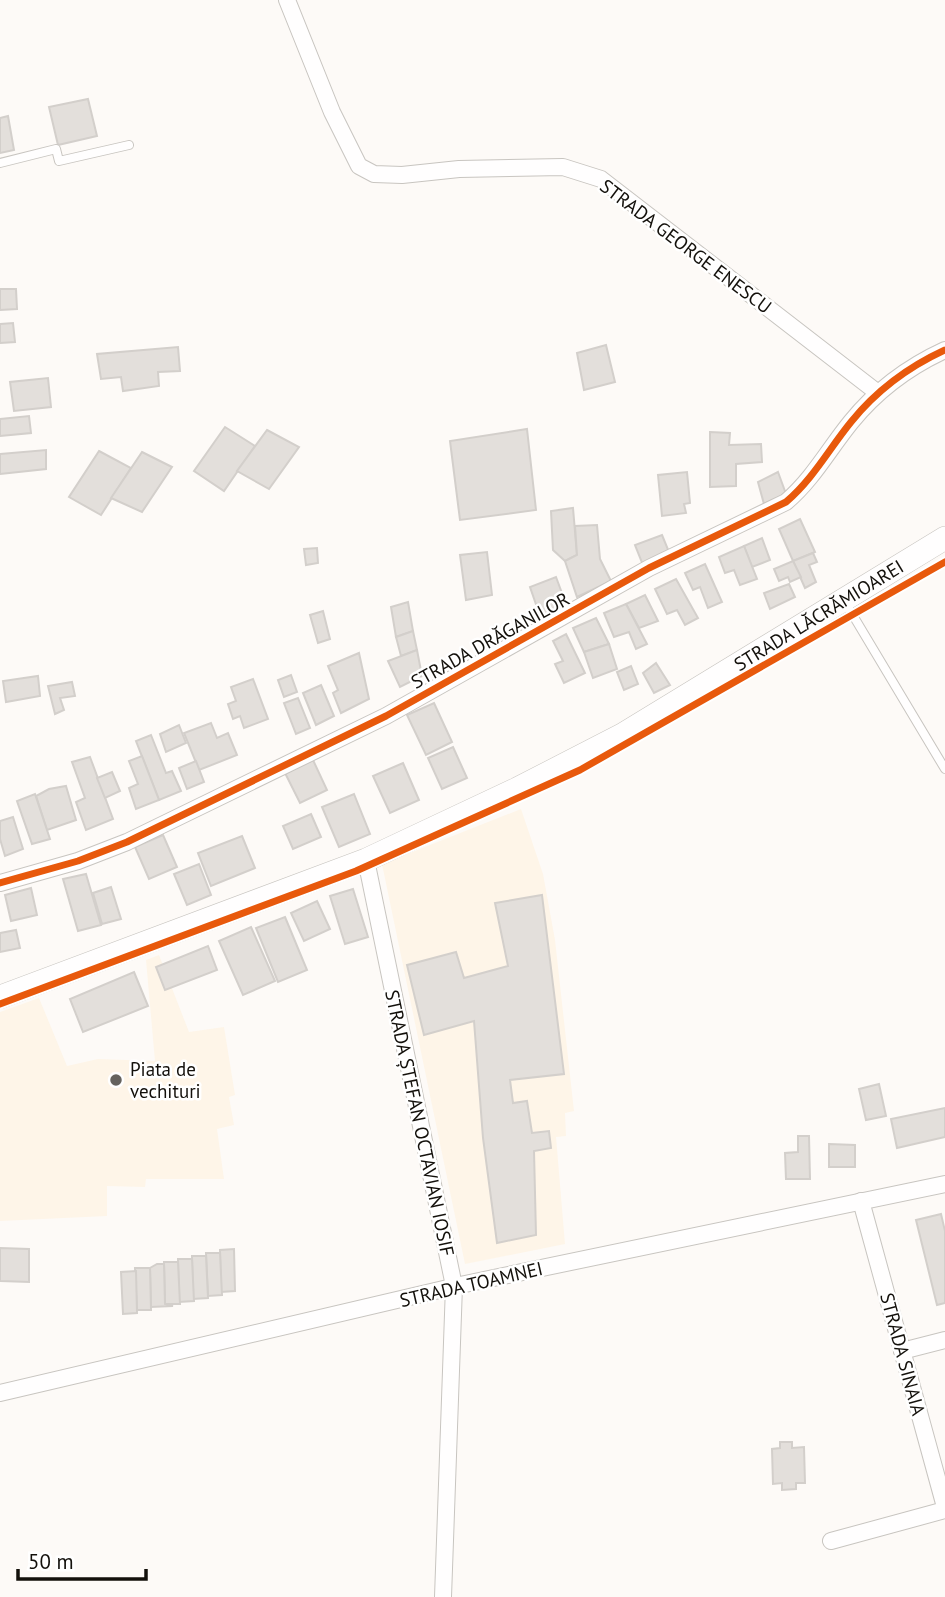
<svg xmlns="http://www.w3.org/2000/svg" width="945" height="1597" viewBox="0 0 945 1597" font-family="'PT Sans',sans-serif">
	<style>
		.built { fill: #fef5e8 }
		.building { fill: #e3dfdb; stroke: #d3cfcb; stroke-width: 2 }
		.lines { fill: none; stroke-linecap: round; stroke-linejoin: round }
		.lane-casing { stroke: #c8c5c0; stroke-width: 10 }
		.street-casing { stroke: #c8c5c0; stroke-width: 18 }
		.secondary-casing { stroke: #c8c5c0; stroke-width: 24 }
		.lane { stroke: #fffefe; stroke-width: 8 }
		.street { stroke: #fffefe; stroke-width: 16 }
		.secondary { stroke: #fffefe; stroke-width: 23 }
		.cycleway-casing { stroke: #fff; stroke-width: 11 }
		.cycleway { stroke: #e8590c; stroke-width: 7 }
		.poi-dot { fill: #65625e; stroke: #fff; stroke-width: 2.5 }
		.labels { text-anchor: middle; stroke-width: 5; stroke-linejoin: round; paint-order: stroke }
		.street-label { font-size: 19px; fill: #13100b; stroke: #fff }
		.poi-label { font-size: 19px; fill: #13100b; stroke: #fff; text-anchor: start }
	</style>
	<rect width="100%" height="100%" fill="#fdfaf7"/>
	<!-- built -->
	<g class="built">
		<path d="M521 809 543 874 555 940 574 1111 565 1113 566 1136 556 1137 565 1244 465 1264 382 864Z"/>
		<path d="M159 955 189 1032 224 1027 235 1095 229 1097 234 1125 217 1129 224 1179H146L145 1187 107 1186V1216L0 1221V1012L39 998 67 1066 98 1059 155 1061 146 960Z"/>
	</g>
	<!-- building -->
	<g class="building">
		<path d="M88 99 97 136 58 145 49 107Z"/>
		<path d="M8 116 14 150 0 153V118Z"/>
		<path d="M0 289H16L17 309 0 310Z"/>
		<path d="M13 323 15 342 0 343V324Z"/>
		<path d="M606 345 615 382 584 390 577 353Z"/>
		<path d="M178 347 180 371 158 372 159 386 123 391 121 377 101 379 97 354Z"/>
		<path d="M48 378 51 407 14 411 10 382Z"/>
		<path d="M29 416 31 433 0 436V419Z"/>
		<path d="M225 427 255 446 224 491 194 471Z"/>
		<path d="M527 429 536 510 460 520 450 441Z"/>
		<path d="M267 430 299 447 269 489 237 471Z"/>
		<path d="M710 432 730 433 729 445 761 444 762 462 736 464V486L710 487Z"/>
		<path d="M46 450V469L0 474V454Z"/>
		<path d="M99 451 131 468 101 515 69 497Z"/>
		<path d="M142 452 172 467 142 512 111 498Z"/>
		<path d="M687 472 690 503 684 504 686 513 662 516 658 475Z"/>
		<path d="M778 472 786 494 764 504 758 482Z"/>
		<path d="M573 508 577 555 565 561 553 550 551 511Z"/>
		<path d="M800 519 815 552 793 561 779 529Z"/>
		<path d="M597 525 600 559 611 581 577 597 565 561 577 555 575 526Z"/>
		<path d="M662 535 669 552 643 565 635 545Z"/>
		<path d="M762 538 770 560 752 567 744 546Z"/>
		<path d="M744 546 757 579 740 585 734 570 725 573 719 557Z"/>
		<path d="M317 548 318 563 306 565 304 549Z"/>
		<path d="M487 552 492 595 466 600 460 555Z"/>
		<path d="M813 553 817 562 809 565 816 582 805 588 793 561Z"/>
		<path d="M793 561 801 577 790 582 788 577 779 581 774 569Z"/>
		<path d="M705 564 722 602 708 608 700 587 693 590 685 573Z"/>
		<path d="M556 577 566 604 540 616 530 587Z"/>
		<path d="M676 579 698 618 685 625 677 610 667 614 655 589Z"/>
		<path d="M789 584 795 597 770 609 764 593Z"/>
		<path d="M645 595 658 621 639 628 626 604Z"/>
		<path d="M408 602 413 631 396 637 391 607Z"/>
		<path d="M626 604 647 644 636 649 629 632 614 637 604 613Z"/>
		<path d="M323 611 330 639 318 643 310 615Z"/>
		<path d="M596 618 609 644 584 652 573 628Z"/>
		<path d="M413 631 417 650 401 656 396 637Z"/>
		<path d="M566 634 585 673 564 683 555 664 563 661 553 641Z"/>
		<path d="M609 644 617 669 593 678 584 652Z"/>
		<path d="M417 650 422 676 400 687 388 661Z"/>
		<path d="M359 653 369 699 341 713 333 693 338 690 328 666Z"/>
		<path d="M656 663 670 685 654 693 643 673Z"/>
		<path d="M631 666 638 684 624 690 617 672Z"/>
		<path d="M291 675 297 692 284 697 278 680Z"/>
		<path d="M38 676 40 696 6 702 3 681Z"/>
		<path d="M253 679 268 719 244 728 240 716 233 719 228 704 236 701 231 687Z"/>
		<path d="M72 682 75 696 60 698 64 710 55 714 48 686Z"/>
		<path d="M321 685 334 716 316 725 303 693Z"/>
		<path d="M298 698 310 728 296 734 284 703Z"/>
		<path d="M434 703 452 742 426 755 407 715Z"/>
		<path d="M211 723 217 738 228 733 237 755 199 770 184 733Z"/>
		<path d="M179 725 186 743 166 752 160 734Z"/>
		<path d="M151 735 166 773 172 771 181 791 159 800 136 741Z"/>
		<path d="M453 747 467 778 442 789 428 758Z"/>
		<path d="M142 756 159 800 136 809 129 788 138 784 129 761Z"/>
		<path d="M90 757 113 819 86 830 76 802 85 798 72 762Z"/>
		<path d="M313 760 327 790 300 803 285 773Z"/>
		<path d="M196 761 204 782 187 789 179 768Z"/>
		<path d="M403 763 419 800 390 813 373 776Z"/>
		<path d="M112 772 120 791 105 798 97 778Z"/>
		<path d="M66 786 76 820 47 830 36 796 49 789Z"/>
		<path d="M35 794 50 839 32 844 17 801Z"/>
		<path d="M354 794 370 834 339 847 322 807Z"/>
		<path d="M311 814 321 837 293 849 283 826Z"/>
		<path d="M13 817 23 849 5 856 0 839V821Z"/>
		<path d="M163 835 177 867 149 879 135 847Z"/>
		<path d="M242 836 255 868 211 886 198 853Z"/>
		<path d="M199 864 211 895 187 905 174 874Z"/>
		<path d="M86 874 101 925 78 931 63 879Z"/>
		<path d="M111 887 121 919 102 924 93 893Z"/>
		<path d="M31 888 37 915 11 921 5 895Z"/>
		<path d="M353 889 368 937 345 944 330 896Z"/>
		<path d="M542 895 564 1074 510 1080 513 1103 527 1101 532 1133 549 1131 551 1148 534 1151 536 1235 497 1243 483 1138 474 1021 424 1035 407 965 456 952 464 978 508 966 495 903Z"/>
		<path d="M317 901 330 929 304 941 291 913Z"/>
		<path d="M285 917 307 970 278 982 256 928Z"/>
		<path d="M251 927 275 981 243 995 219 941Z"/>
		<path d="M16 930 20 948 0 952V933Z"/>
		<path d="M208 946 217 970 165 990 156 967Z"/>
		<path d="M134 972 148 1006 83 1032 70 999Z"/>
		<path d="M879 1084 886 1116 866 1120 859 1089Z"/>
		<path d="M945 1108V1137L897 1148 891 1119Z"/>
		<path d="M798 1136H809L810 1179H786L785 1153 798 1152Z"/>
		<path d="M829 1144 855 1145V1167H829Z"/>
		<path d="M941 1214 945 1231V1303L937 1305 916 1220Z"/>
		<path d="M0 1248 29 1249V1282L0 1281Z"/>
		<path d="M234 1249 235 1291 221 1292 220 1250Z"/>
		<path d="M206 1253H220L222 1295 208 1296Z"/>
		<path d="M192 1256H206L208 1298 193 1299Z"/>
		<path d="M178 1259H192L194 1301 179 1302Z"/>
		<path d="M164 1262H178L180 1304H165Z"/>
		<path d="M157 1264H164L165 1304 173 1306 151 1307 150 1268Z"/>
		<path d="M135 1268H150L151 1310H137Z"/>
		<path d="M136 1271 137 1313 123 1314 121 1272Z"/>
		<path d="M780 1442H792V1448L804 1447 805 1483H796V1489L782 1490V1483L773 1484 772 1449 780 1448Z"/>
	</g>
	<g class="lines">
		<!-- lane casing -->
		<g class="lane-casing">
			<g id="lane">
				<path d="M0 163 56 149 59 161 129 145"/>
				<path d="M845 602 945 769"/>
			</g>
		</g>
		<!-- street casing -->
		<g class="street-casing">
			<g id="street">
				<path d="M287 0 332 112 359 166 374 174 402 175 459 169 563 167 601 179 878 393"/>
				<path d="M366 860 454 1286 443 1597"/>
				<path d="M0 883 78 861 127 842 386 716 649 568 786 502C813 479 829 449 851 422 877 390 908 367 945 350"/>
				<path d="M861 1201 945 1507"/>
				<path d="M902 1351 945 1340"/>
				<path d="M0 1393 465 1284 945 1184"/>
				<path d="M831 1541 945 1510"/>
			</g>
		</g>
		<!-- secondary casing -->
		<g class="secondary-casing">
			<g id="secondary">
				<path id="s1" d="M0 997 366 860 517 789 622 735 945 538"/>
			</g>
		</g>
		<!-- lane -->
		<use href="#lane" class="lane"/>
		<!-- street -->
		<use href="#street" class="street"/>
		<!-- secondary -->
		<use href="#secondary" class="secondary"/>
		<!-- cycleway casing -->
		<g class="cycleway-casing">
			<g id="cycleway">
				<path d="M0 883 78 861 127 842 386 716 649 568 786 502C813 479 829 449 851 422 877 390 908 367 945 350"/>
				<path d="M0 1004 356 871 580 770 945 562"/>
			</g>
		</g>
		<!-- cycleway -->
		<use href="#cycleway" class="cycleway"/>
	</g>
	<!-- markers -->
	<circle class="poi-dot" cx="116" cy="1080" r="7"/>
	<g class="labels">
		<!-- street labels -->
		<g class="street-label">
			<text transform="translate(686 246) rotate(37)" y="7">STRADA GEORGE ENESCU</text>
			<text dy="7" stroke="none"><textPath href="#s1" startOffset="906">STRADA LĂCRĂMIOAREI</textPath></text>
			<text transform="translate(490 640) rotate(-29)" y="7">STRADA DRĂGANILOR</text>
			<text transform="translate(420 1123) rotate(78)" y="7">STRADA ȘTEFAN OCTAVIAN IOSIF</text>
			<text transform="translate(471 1284) rotate(-13)" y="7">STRADA TOAMNEI</text>
			<text transform="translate(903 1354) rotate(75)" y="7">STRADA SINAIA</text>
		</g>
		<!-- poi labels -->
		<g class="poi-label">
			<text x="130" y="1076">Piata de<tspan x="130" dy="22">vechituri</tspan></text>
		</g>
	</g>
	<!-- scale -->
	<path d="M18 1569v10h128v-10" fill="none" stroke="#13100b" stroke-width="3.5"/>
	<text x="28" y="1569" font-size="21" fill="#13100b" stroke="#ffffff" stroke-width="5" paint-order="stroke">50 m</text>
</svg>
